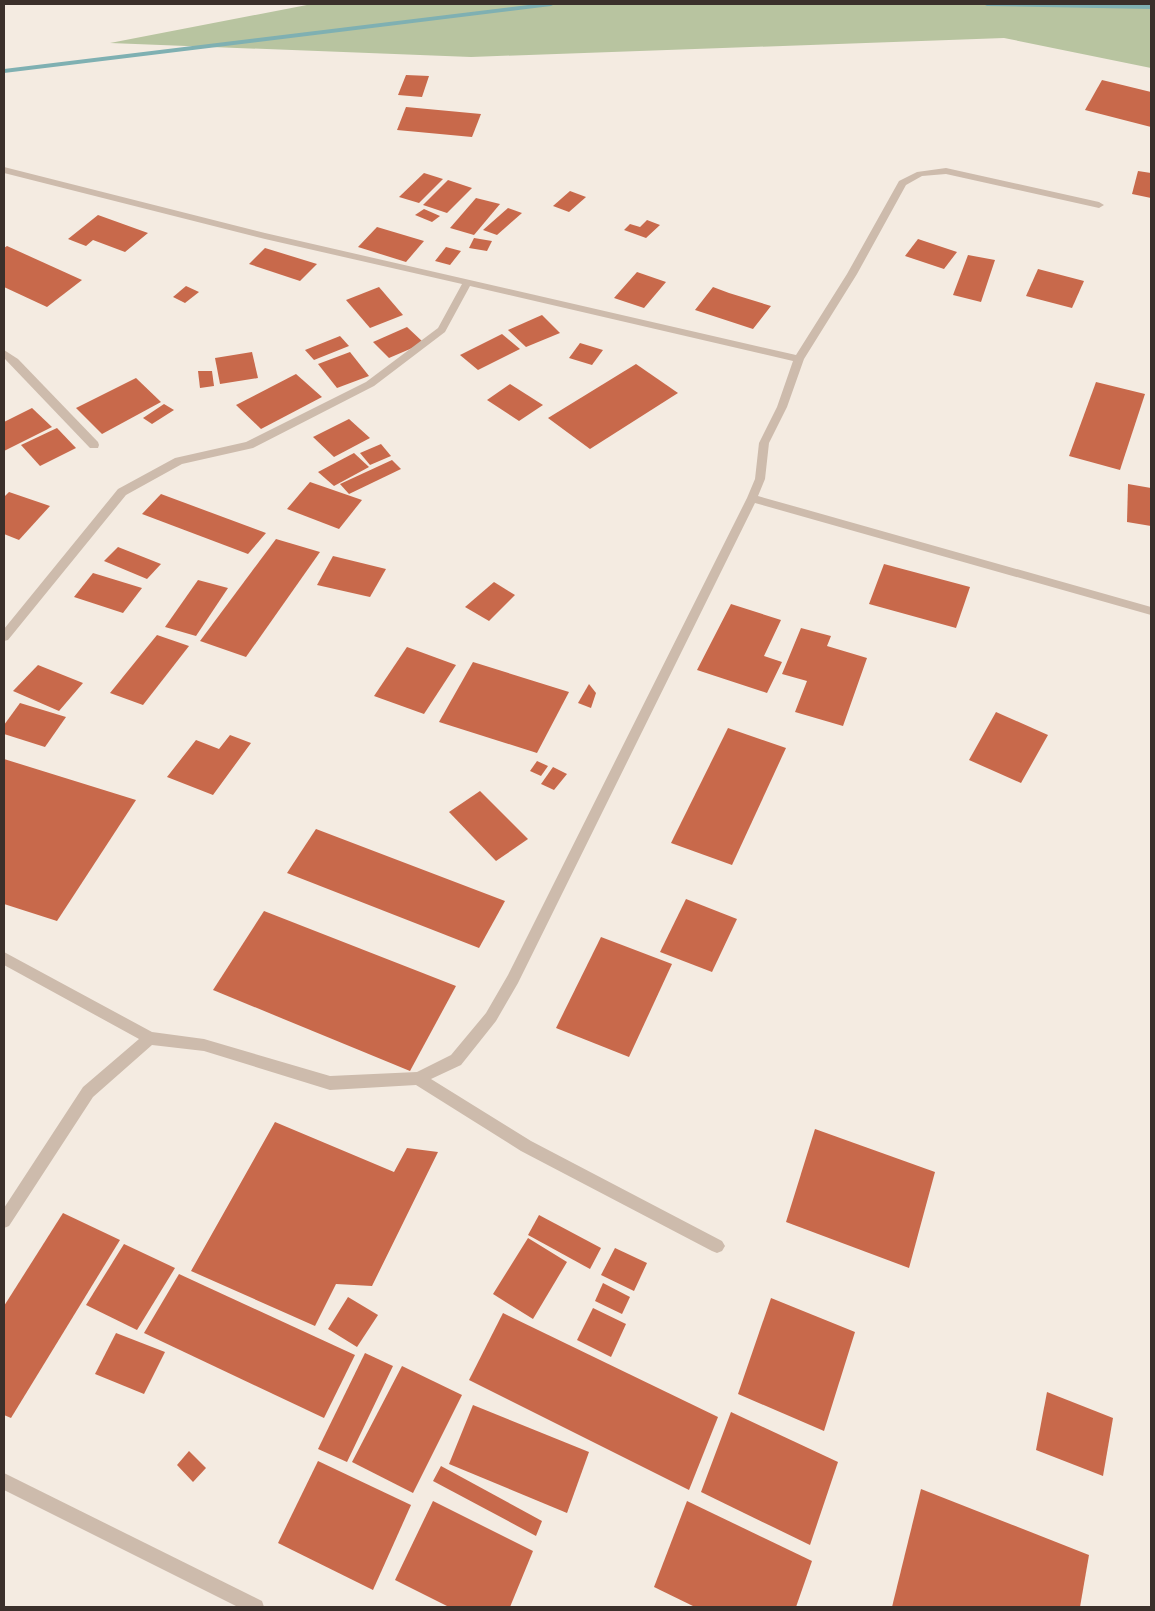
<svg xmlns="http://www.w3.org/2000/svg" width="1155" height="1611" viewBox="0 0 1155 1611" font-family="'DejaVu Sans',sans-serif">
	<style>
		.green { fill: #b8c4a0 }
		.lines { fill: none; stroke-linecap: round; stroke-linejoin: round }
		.stream { fill: #7fb0b2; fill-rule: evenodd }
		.building { fill: #c8694b }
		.minor { fill: #cdbbac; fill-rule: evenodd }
	</style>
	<rect width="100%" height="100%" fill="#f4ebe1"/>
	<!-- green -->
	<path class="green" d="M312 4H1151V68L1004 38 471 57 110 43Z"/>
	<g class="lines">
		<!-- stream -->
		<g class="stream">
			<path d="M536 4H555L551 6 4 73V69Z"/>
			<path d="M983 4 1151 5V9L987 6Z"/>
		</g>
	</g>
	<!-- building -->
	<g class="building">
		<path d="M406 75 429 76 422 97 398 95Z"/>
		<path d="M1102 80 1151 92V127L1085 110Z"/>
		<path d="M406 107 481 114 472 137 397 130Z"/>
		<path d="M1138 171 1151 173V198L1132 194Z"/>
		<path d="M424 173 443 179 419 203 399 197Z"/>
		<path d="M448 180 472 188 447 213 423 205Z"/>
		<path d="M570 191 586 197 569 212 553 206Z"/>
		<path d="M476 198 500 204 474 235 450 228Z"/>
		<path d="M508 208 522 213 497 235 483 230Z"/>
		<path d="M424 209 440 216 432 222 415 215Z"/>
		<path d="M98 215 148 233 125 252 93 240 86 246 68 239Z"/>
		<path d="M647 220 660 225 646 238 624 230 630 224 640 227Z"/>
		<path d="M377 227 424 241 406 262 358 247Z"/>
		<path d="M474 238 492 241 487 251 469 248Z"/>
		<path d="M918 239 957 252 944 269 905 256Z"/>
		<path d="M7 246 82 280 47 307 4 287V248Z"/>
		<path d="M446 247 461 251 450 265 435 261Z"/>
		<path d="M265 248 317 264 300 281 249 264Z"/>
		<path d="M968 255 995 260 981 302 953 295Z"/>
		<path d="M1038 269 1084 281 1072 308 1026 296Z"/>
		<path d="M637 272 666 282 644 308 614 298Z"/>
		<path d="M186 286 199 292 185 303 173 297Z"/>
		<path d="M379 287 403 315 370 328 346 300Z"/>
		<path d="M713 287 729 293 771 306 753 329 695 310Z"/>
		<path d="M542 315 560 333 526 347 508 330Z"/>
		<path d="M407 327 424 343 389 358 373 342Z"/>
		<path d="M502 334 520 349 478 370 460 355Z"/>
		<path d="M340 336 349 346 314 360 305 350Z"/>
		<path d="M580 343 603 350 592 365 569 358Z"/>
		<path d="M252 352 258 378 220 384 215 358Z"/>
		<path d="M350 352 369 376 337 388 318 364Z"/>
		<path d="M636 364 678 393 590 449 548 418Z"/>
		<path d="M198 371H212L214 386 200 388Z"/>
		<path d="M296 374 322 397 261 429 236 405Z"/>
		<path d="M136 378 161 402 102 434 76 408Z"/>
		<path d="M1096 382 1145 394 1120 470 1069 456Z"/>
		<path d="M510 384 543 405 519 421 487 400Z"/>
		<path d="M164 404 174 410 152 424 143 418Z"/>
		<path d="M32 408 52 427 4 451V422Z"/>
		<path d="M349 419 370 438 334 457 313 437Z"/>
		<path d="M57 428 76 448 40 466 21 445Z"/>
		<path d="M381 444 391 456 370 465 360 453Z"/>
		<path d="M354 453 369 467 334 486 318 472Z"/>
		<path d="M392 460 401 469 349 494 340 484Z"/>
		<path d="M310 482 362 500 339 529 287 509Z"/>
		<path d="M1128 484 1151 488V526L1127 522Z"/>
		<path d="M9 492 50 506 19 540 4 534V497Z"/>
		<path d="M161 494 266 533 248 554 142 514Z"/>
		<path d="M276 539 320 552 246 657 200 641Z"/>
		<path d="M118 547 161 564 147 579 104 561Z"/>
		<path d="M333 556 386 569 370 597 317 585Z"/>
		<path d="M884 564 970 587 956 628 869 604Z"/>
		<path d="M93 573 142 588 123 613 74 597Z"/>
		<path d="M198 580 228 588 196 636 165 627Z"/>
		<path d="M494 582 515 595 489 621 465 607Z"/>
		<path d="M731 604 781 620 764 656 782 662 767 693 697 670Z"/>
		<path d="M801 628 831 636 827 646 867 658 843 726 795 712 807 681 782 674Z"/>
		<path d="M157 635 189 646 143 705 110 693Z"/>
		<path d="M407 647 456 665 424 714 374 696Z"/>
		<path d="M473 662 569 692 537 753 439 722Z"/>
		<path d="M38 665 83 683 59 711 13 691Z"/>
		<path d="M589 684 596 693 591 708 578 703Z"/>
		<path d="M20 703 66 717 45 747 4 734V725Z"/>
		<path d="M996 712 1048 735 1021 783 969 760Z"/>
		<path d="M728 728 786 748 732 865 671 843Z"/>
		<path d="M230 735 251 743 213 795 167 777 196 740 219 749Z"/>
		<path d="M4 759 136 800 57 921 4 904Z"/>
		<path d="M537 761 548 766 541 776 530 771Z"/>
		<path d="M553 767 567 774 554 790 541 784Z"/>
		<path d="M480 791 528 839 496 861 449 812Z"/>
		<path d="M316 829 505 901 479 948 287 873Z"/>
		<path d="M686 899 737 919 712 972 660 952Z"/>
		<path d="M264 911 456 986 410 1071 213 990Z"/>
		<path d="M601 937 672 964 629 1057 556 1028Z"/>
		<path d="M275 1122 394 1172 407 1148 438 1152 372 1286 336 1284 315 1326 191 1271Z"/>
		<path d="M815 1129 935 1172 909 1268 786 1222Z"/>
		<path d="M63 1213 120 1240 11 1418 4 1415V1306Z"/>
		<path d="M539 1215 601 1248 590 1269 528 1235Z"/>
		<path d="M528 1238 567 1262 533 1319 493 1294Z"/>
		<path d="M124 1244 175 1268 137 1330 86 1305Z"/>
		<path d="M615 1248 647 1263 634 1291 601 1275Z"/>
		<path d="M179 1274 355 1355 324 1418 144 1333Z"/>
		<path d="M603 1283 630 1297 622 1314 595 1301Z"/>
		<path d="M348 1297 378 1315 357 1347 328 1329Z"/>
		<path d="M771 1298 855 1332 824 1431 738 1394Z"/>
		<path d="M593 1308 626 1324 611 1357 577 1340Z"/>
		<path d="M503 1313 718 1417 689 1490 469 1380Z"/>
		<path d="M116 1333 165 1352 144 1394 95 1374Z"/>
		<path d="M365 1353 393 1366 347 1462 318 1449Z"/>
		<path d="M402 1366 462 1395 413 1493 352 1462Z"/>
		<path d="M1047 1392 1113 1418 1103 1476 1036 1450Z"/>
		<path d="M473 1405 589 1452 567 1513 449 1464Z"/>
		<path d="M731 1412 838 1462 810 1545 701 1492Z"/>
		<path d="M189 1451 206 1468 193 1482 177 1465Z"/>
		<path d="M318 1461 411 1505 373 1590 278 1543Z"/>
		<path d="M441 1466 542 1521 536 1536 433 1481Z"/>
		<path d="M921 1489 1089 1555 1080 1607H892Z"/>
		<path d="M433 1501 533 1551 510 1607H449L395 1580Z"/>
		<path d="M687 1501 812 1561 796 1607H695L654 1587Z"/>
	</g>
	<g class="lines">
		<!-- minor -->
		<g class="minor">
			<path d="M4 167 265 233 796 355 847 274 899 181 917 172 946 168 1099 202 1104 205 1099 208 946 174 922 176 906 185 857 274 804 359 787 407 769 443 765 479 758 496 1151 607V615L755 503 518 983 496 1021 461 1065 431 1079 531 1141 722 1241 725 1246 722 1251 717 1253 712 1251 521 1151 416 1085 330 1090 204 1051 152 1045 93 1097 9 1226 4 1228V1208L83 1087 139 1039 4 965V952L152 1032 204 1039 330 1076 417 1072 451 1055 486 1013 508 975 747 498 755 479 759 443 777 407 793 361 470 286 445 332 374 386 253 448 182 464 126 495 8 640 4 641V629L118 489 175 458 246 442 366 382 438 328 462 284 265 239 4 173Z"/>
			<path d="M4 350 18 359 98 442 99 445 98 448H90L4 358Z"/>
			<path d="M4 1473 262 1601 264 1607H238L4 1490Z"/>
		</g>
	</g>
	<!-- border -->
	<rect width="1155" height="1611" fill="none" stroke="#3b302b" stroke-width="10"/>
</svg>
